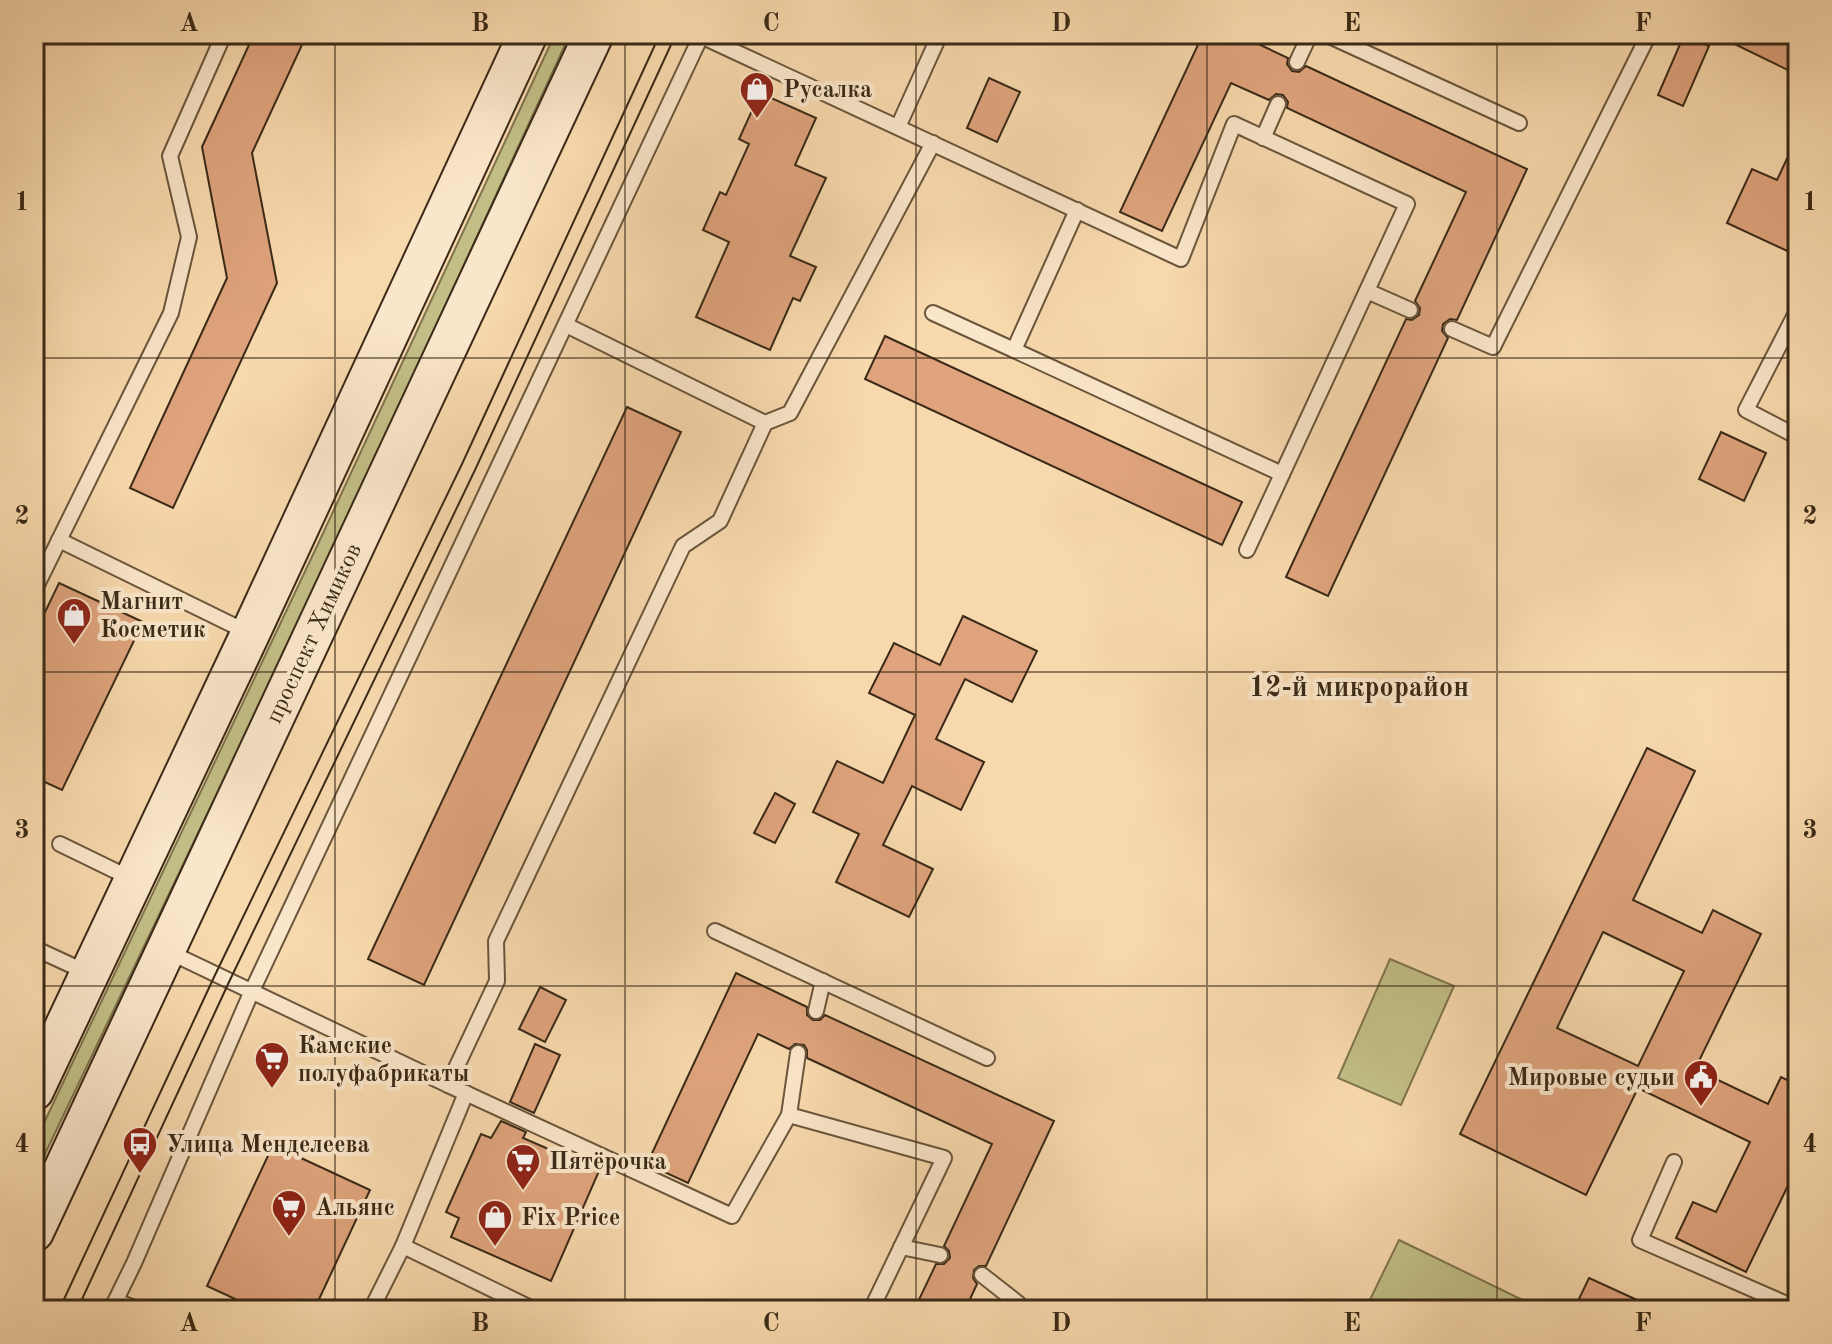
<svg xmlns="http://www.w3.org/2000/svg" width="1832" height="1344" viewBox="0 0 1832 1344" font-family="'Old Standard TT',serif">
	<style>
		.grass { fill: #c2be86; stroke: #7e744e; stroke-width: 2 }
		.building { fill: #dfa47d; stroke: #3a2a17; stroke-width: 2; fill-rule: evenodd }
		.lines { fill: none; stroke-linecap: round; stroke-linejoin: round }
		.lane-casing { stroke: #6a563c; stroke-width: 18 }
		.secondary-casing { stroke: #3a2a17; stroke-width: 42 }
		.lane { stroke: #fae6ca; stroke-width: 14 }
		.secondary { stroke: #fae6ca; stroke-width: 38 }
		.tram { stroke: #3a2a17; stroke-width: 2 }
		.grid { fill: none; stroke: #3a2a17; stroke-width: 2; stroke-opacity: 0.55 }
		.labels { text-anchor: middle; stroke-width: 8; stroke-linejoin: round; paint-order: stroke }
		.poi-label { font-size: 24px; font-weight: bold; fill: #3a2a17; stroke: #fae6ca; text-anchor: start }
		.street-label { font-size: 24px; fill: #3a2a17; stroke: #fae6ca }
		.quarter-label { font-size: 28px; font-weight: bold; fill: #3a2a17; stroke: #fae6ca }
		.neatline { fill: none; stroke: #3a2a17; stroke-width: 3 }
		.grid-label { font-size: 26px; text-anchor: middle; font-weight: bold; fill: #3a2a17 }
	</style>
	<rect width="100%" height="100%" fill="#f8d9ad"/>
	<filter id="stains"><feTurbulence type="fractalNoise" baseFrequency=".0025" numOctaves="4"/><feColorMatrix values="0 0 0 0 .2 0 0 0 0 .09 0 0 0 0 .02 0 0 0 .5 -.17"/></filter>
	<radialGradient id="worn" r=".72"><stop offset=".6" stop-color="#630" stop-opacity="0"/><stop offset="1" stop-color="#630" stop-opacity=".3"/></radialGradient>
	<!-- grass -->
	<g class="grass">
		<path d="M555 34H570L332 552 34 1177V1144L318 544Z"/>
		<path d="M1390 959 1454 986 1401 1105 1338 1078Z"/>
		<path d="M1399 1240 1527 1302 1523 1310H1365Z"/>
	</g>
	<!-- building -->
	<g class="building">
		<path d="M254 34H307L252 153 277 283 173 508 130 488 227 278 202 147Z"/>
		<path d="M1203 34H1237L1288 58 1287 64 1292 71 1299 72 1306 66 1527 169 1457 320 1450 319 1443 324 1442 331 1448 338 1328 596 1286 577 1406 319 1412 320 1419 315 1420 308 1415 301 1466 192 1287 108 1288 102 1283 95 1276 94 1269 100 1231 83 1162 231 1120 212Z"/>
		<path d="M1714 34H1798V75Z"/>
		<path d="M1684 35 1709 46 1683 106 1658 95Z"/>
		<path d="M989 78 1020 92 997 142 967 128Z"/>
		<path d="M760 93 816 118 795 165 826 178 790 256 816 267 800 301 793 298 770 350 696 317 729 242 703 230 720 192 726 195 749 144 739 139Z"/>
		<path d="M1798 135V256L1727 223 1752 169 1777 180Z"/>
		<path d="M885 336 1242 502 1222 545 865 379Z"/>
		<path d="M627 407 681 432 424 985 368 959Z"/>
		<path d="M1721 432 1766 453 1744 501 1699 479Z"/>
		<path d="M59 583 143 622 62 790 34 777V635Z"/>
		<path d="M963 616 1037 651 1012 702 965 679 936 739 984 762 961 810 912 786 883 845 933 869 909 917 836 882 859 834 813 812 837 761 883 783 915 715 869 693 894 643 940 665Z"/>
		<path d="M1647 748 1695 771 1633 900 1702 933 1713 910 1761 934 1695 1069 1768 1104 1781 1077 1798 1085V1165L1746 1272 1676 1238 1693 1202 1716 1212 1750 1142 1638 1088 1586 1195 1460 1134ZM1603 932 1684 971 1638 1066 1557 1028Z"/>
		<path d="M775 793 795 804 775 843 754 833Z"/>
		<path d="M736 973 807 1007V1015L813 1020H820L825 1015 1054 1121 986 1266H979L974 1270 973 1278 977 1284 965 1310H914L936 1264H944L950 1258 949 1251 944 1246 992 1144 807 1058V1050L804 1045 795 1044 789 1049 758 1034 688 1183 647 1164Z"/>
		<path d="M540 987 566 1000 545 1042 519 1029Z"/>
		<path d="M535 1044 560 1055 534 1113 510 1102Z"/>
		<path d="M501 1121 526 1132 523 1138 599 1171 551 1281 451 1237 459 1218 446 1212 481 1134 491 1138Z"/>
		<path d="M273 1145 370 1190 314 1310H259L207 1286Z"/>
		<path d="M1589 1278 1659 1310H1598L1578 1301Z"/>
	</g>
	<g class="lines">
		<!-- lane casing -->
		<g class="lane-casing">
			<g id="lane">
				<path d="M1325 34 1519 123"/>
				<path d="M701 36 1181 259 1234 124 1407 204 1247 550"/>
				<path d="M1297 62 1310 34"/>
				<path d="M898 127 940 34"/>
				<path d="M1263 138 1278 104"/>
				<path d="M1077 210 1014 350 1282 474"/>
				<path d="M1367 291 1410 310"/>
				<path d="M1798 309 1746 410 1798 437"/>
				<path d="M933 313 1014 350"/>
				<path d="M566 325 765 423"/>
				<path d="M1452 329 1493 347 1649 34"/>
				<path d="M59 540 249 633"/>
				<path d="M34 591 171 313 189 237 170 156 224 34"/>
				<path d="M60 844 134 880"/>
				<path d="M715 931 987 1058"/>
				<path d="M34 948 88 973"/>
				<path d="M165 950 448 1085 497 981 496 941 683 546 720 521 765 423 790 413 933 143"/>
				<path d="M816 1011 823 981"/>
				<path d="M448 1085 732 1216 789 1115 944 1158 871 1310"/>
				<path d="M789 1115 798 1053"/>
				<path d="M1674 1162 1640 1240 1798 1309"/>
				<path d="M403 1246 535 1310"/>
				<path d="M901 1247 940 1255"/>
				<path d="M982 1275 1019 1304 1016 1310"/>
				<path d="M116 1301 139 1310"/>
				<path d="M111 1310 134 1263 251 993 702 34"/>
				<path d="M371 1310 403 1246 466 1093"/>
			</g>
		</g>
		<!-- secondary casing -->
		<g class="secondary-casing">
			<g id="secondary">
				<path d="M34 1091 250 634 528 34"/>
				<path d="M34 1232 594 34"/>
			</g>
		</g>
		<!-- lane -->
		<use href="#lane" class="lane"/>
		<!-- secondary -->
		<use href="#secondary" class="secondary"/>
		<!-- tram -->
		<g class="tram">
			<path d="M59 1310 215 975 462 464 660 34"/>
			<path d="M77 1310 229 982 475 470 676 34"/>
		</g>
	</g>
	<!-- grid -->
	<path class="grid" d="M335 34V1310M625 34V1310M916 34V1310M1207 34V1310M1497 34V1310M34 358H1798M34 672H1798M34 986H1798"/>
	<!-- icons -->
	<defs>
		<g id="shop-pin" transform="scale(1.8)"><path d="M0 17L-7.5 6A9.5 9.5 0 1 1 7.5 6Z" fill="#8f2418" stroke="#fae6ca"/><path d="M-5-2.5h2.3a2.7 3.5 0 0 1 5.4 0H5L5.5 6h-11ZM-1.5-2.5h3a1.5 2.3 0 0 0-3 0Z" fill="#fff"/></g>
		<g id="supermarket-pin" transform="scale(1.8)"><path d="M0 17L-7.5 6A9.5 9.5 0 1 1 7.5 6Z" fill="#8f2418" stroke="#fae6ca"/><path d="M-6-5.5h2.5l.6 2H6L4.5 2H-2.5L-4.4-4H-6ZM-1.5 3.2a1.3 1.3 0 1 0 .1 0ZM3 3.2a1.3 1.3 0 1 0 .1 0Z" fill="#fff"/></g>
		<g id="civic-pin" transform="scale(1.8)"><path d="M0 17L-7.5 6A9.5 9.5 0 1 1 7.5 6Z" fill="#8f2418" stroke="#fae6ca"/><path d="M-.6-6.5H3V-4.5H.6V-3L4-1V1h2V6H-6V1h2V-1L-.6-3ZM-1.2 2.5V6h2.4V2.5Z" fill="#fff"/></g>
		<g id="bus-pin" transform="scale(1.8)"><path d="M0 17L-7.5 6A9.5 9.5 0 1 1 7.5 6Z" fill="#8f2418" stroke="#fae6ca"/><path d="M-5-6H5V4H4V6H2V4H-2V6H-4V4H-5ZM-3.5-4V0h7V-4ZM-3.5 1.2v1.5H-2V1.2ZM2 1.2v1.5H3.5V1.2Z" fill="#fff"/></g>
	</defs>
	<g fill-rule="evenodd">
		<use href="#shop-pin" x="757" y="89"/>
		<use href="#shop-pin" x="74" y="615"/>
		<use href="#supermarket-pin" x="272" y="1059"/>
		<use href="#civic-pin" x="1701" y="1077"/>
		<use href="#bus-pin" x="140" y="1144"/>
		<use href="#supermarket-pin" x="523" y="1161"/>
		<use href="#supermarket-pin" x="289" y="1207"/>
		<use href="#shop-pin" x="495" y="1217"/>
	</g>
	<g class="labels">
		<!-- poi labels -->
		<g class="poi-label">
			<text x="783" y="97">Русалка</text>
			<text x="100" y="609">Магнит<tspan x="100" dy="28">Косметик</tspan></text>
			<text x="298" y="1053">Камские<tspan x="298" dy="28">полуфабрикаты</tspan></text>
			<text x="1675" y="1085" text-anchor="end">Мировые судьи</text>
			<text x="166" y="1152">Улица Менделеева</text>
			<text x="549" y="1169">Пятёрочка</text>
			<text x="315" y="1215">Альянс</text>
			<text x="521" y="1225">Fix Price</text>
		</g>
		<!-- street labels -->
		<g class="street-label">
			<text transform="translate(313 633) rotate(-65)" y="8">проспект Химиков</text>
		</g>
		<!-- quarter labels -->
		<g class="quarter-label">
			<text x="1359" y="696">12-й микрорайон</text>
		</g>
	</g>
	<!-- margin -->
	<rect width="1832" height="1344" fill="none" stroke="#f8d9ad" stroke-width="88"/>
	<rect x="44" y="44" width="1744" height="1256" class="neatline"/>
	<g class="grid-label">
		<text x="189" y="31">A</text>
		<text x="480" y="31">B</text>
		<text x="771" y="31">C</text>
		<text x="1061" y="31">D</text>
		<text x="1352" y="31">E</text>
		<text x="1643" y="31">F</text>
		<text x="22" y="210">1</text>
		<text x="1810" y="210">1</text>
		<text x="22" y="524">2</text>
		<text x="1810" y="524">2</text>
		<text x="22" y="838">3</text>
		<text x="1810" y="838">3</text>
		<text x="22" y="1152">4</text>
		<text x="1810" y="1152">4</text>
		<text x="189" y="1331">A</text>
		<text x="480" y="1331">B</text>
		<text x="771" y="1331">C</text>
		<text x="1061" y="1331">D</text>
		<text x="1352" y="1331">E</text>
		<text x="1643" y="1331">F</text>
	</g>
	<rect width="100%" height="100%" filter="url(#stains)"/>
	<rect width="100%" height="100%" fill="url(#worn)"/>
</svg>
